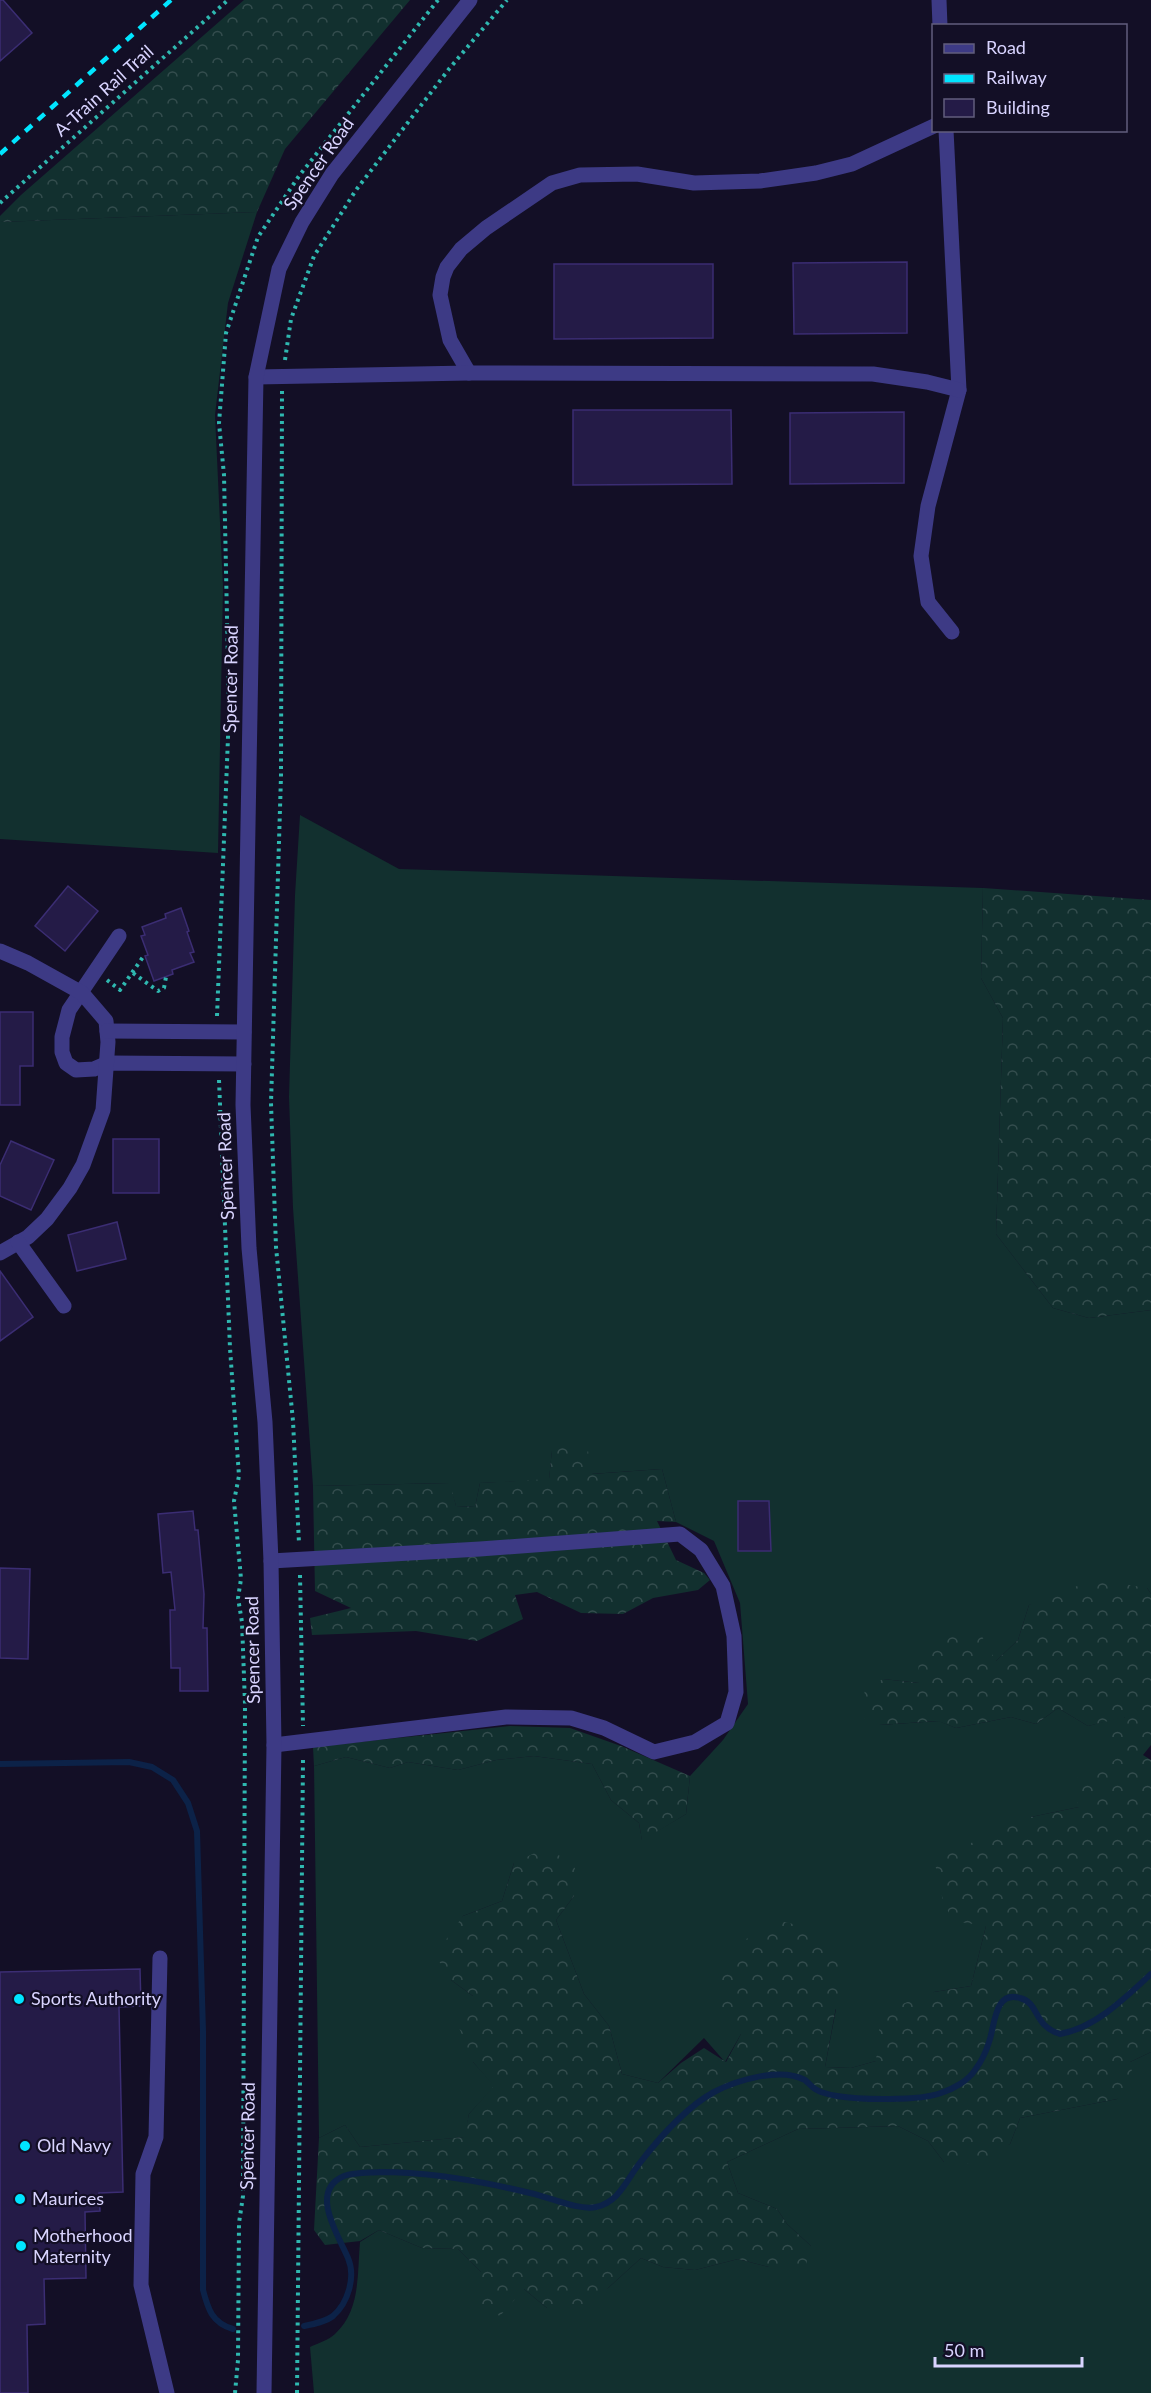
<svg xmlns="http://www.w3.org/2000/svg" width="1151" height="2393" viewBox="0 0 1151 2393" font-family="Lato,sans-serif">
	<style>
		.grass { fill: #12302f }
		.forest { fill: url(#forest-crowns) }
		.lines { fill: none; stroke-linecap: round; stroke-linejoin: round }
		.stream { stroke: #0c2248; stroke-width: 6 }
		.building { fill: #241b47; stroke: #3b2d73; stroke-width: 1.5 }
		.path { stroke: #2fb8b0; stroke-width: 4; stroke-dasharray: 3 4.5; stroke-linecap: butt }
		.minor { stroke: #3d3a85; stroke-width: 15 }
		.rail { stroke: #00e5ff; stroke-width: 4.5; stroke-dasharray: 9 8; stroke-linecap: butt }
		.poi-dot { fill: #00e5ff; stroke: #130f26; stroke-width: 2 }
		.labels { text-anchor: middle; stroke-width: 4.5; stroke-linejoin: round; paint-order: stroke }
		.street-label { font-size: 18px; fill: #d9d4ff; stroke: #130f26 }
		.poi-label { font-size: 18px; fill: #d9d4ff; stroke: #130f26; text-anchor: start }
	</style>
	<defs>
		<pattern id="forest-crowns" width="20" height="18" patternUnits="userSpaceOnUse" patternTransform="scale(1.5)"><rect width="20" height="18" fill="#12302f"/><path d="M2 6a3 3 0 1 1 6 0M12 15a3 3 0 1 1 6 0" fill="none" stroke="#344d4e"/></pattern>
	</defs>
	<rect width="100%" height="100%" fill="#130f26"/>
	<!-- grass -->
	<g class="grass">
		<path d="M257 212 228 303 215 415 223 587 218 853 0 839V222Z"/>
		<path d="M300 815 399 869 983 888 981 978 1003 1018 996 1234 1053 1308 1089 1318 1151 1310V1594L1147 1588 1029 1605 1018 1640 996 1661 919 1683 883 1679 879 1725 939 1721 956 1728 1011 1717 1036 1724 1058 1708 1088 1726 1125 1716 1115 1760 1079 1807 1031 1817 986 1926 971 1986 934 1992 876 2061 851 2068 825 2067 836 2009 741 2034 725 2062 704 2038 658 2083 622 2074 609 2026 584 1994 556 1920 574 1896 514 1863 502 1901 463 1916 451 1980 473 1996V2062L495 2086 469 2114 465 2137 360 2147 345 2125 319 2138 314 1766 346 1757 390 1768 408 1762 458 1770 496 1760 534 1756 592 1764 611 1800 639 1823 642 1840 686 1814 690 1776 723 1740 748 1704 740 1603 714 1541 676 1522 662 1469 591 1474 552 1451 549 1480 480 1483 475 1507 456 1506 449 1483 313 1486 293 1208 289 1097 295 895Z"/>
		<path d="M1151 2052V2393H314L310 2347C318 2343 329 2340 335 2334 361 2310 357 2274 360 2242L379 2230 422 2248 458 2249 481 2272 524 2289 547 2308 608 2288 641 2258 663 2267 695 2270 738 2259 769 2267 811 2246 787 2224 777 2209 738 2193 727 2162 798 2129 898 2126 928 2141 944 2162 1010 2144 1020 2118 1117 2099 1130 2062Z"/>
	</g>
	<!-- forest -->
	<g class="forest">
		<path d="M244 0H410L285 149 257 212 0 222V216L21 195Z"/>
		<path d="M983 888 1151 900V1310L1089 1318 1053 1308 996 1234 1003 1018 981 978Z"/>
		<path d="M563 1441 588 1451 592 1474 662 1469 676 1522 657 1521 676 1560 704 1573 710 1580 698 1590 653 1598 623 1614 581 1613 537 1592 515 1595 523 1619 477 1641 416 1631 312 1635 310 1618 351 1608 315 1591 313 1486 450 1483 456 1506 475 1507 480 1483 549 1479 552 1450Z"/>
		<path d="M1095 1579 1147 1588 1151 1594V1745L1143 1755 1151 1760V2052L1130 2062 1134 2082 1117 2099 1020 2118 1010 2144 976 2164 944 2162 928 2141 898 2126 798 2129 727 2162 738 2193 777 2209 787 2224 811 2246 805 2268 769 2267 738 2259 695 2270 663 2267 641 2258 608 2288 570 2313 547 2308 524 2289 500 2316 478 2306 481 2272 458 2249 422 2248 379 2230 360 2241 325 2245 314 2230 319 2138 345 2125 360 2147 464 2137 469 2114 494 2086 473 2062 458 2025 473 1996 451 1980 435 1955 463 1916 502 1901 514 1863 545 1848 575 1864 574 1896 556 1920 584 1994 609 2026 622 2074 658 2083 681 2063 704 2048 726 2062 741 2034 717 2011 720 1972 740 1943 776 1920 814 1929 843 1969 825 2067 851 2068 876 2061 881 2012 934 1992 971 1986 986 1926 953 1921 943 1901 934 1859 1031 1817 1079 1807 1071 1781 1115 1760 1108 1737 1125 1717 1088 1726 1058 1708 1036 1724 1011 1717 956 1728 938 1721 879 1725 860 1716 865 1690 883 1679 919 1683 918 1656 956 1634 980 1633 996 1661 1018 1640 1029 1605Z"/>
		<path d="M510 1726 570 1728 621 1746 690 1776 686 1814 642 1841 639 1823 611 1800 592 1764 534 1756 496 1760 458 1770 408 1762 390 1768 346 1757 314 1766 313 1747Z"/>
	</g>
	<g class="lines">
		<!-- stream -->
		<g class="stream">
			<path d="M0 1764 129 1762 152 1767 173 1780 188 1803 197 1831 203 2031V2290C208 2309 212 2323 233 2329"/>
			<path d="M304 2326C314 2324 325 2322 333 2316 348 2303 356 2277 348 2258 339 2236 308 2191 344 2176 355 2172 369 2173 380 2172 431 2172 481 2181 530 2193 549 2197 579 2211 596 2207 619 2202 626 2181 639 2164 659 2138 685 2108 714 2092 737 2080 780 2067 805 2080 809 2083 812 2088 817 2090 822 2093 831 2095 837 2096 860 2100 920 2101 941 2093 953 2089 968 2081 975 2070 981 2062 986 2052 989 2042 995 2026 994 1990 1020 1998 1040 2003 1032 2025 1060 2034 1095 2028 1125 1998 1151 1974"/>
		</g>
	</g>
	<!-- building -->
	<g class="building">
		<path d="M0 0H3L32 33 0 61Z"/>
		<path d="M907 262V333L794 334 793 263Z"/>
		<path d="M554 264H713V338L554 339Z"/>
		<path d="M573 410H731L732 484 573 485Z"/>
		<path d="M904 412V483L790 484V413Z"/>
		<path d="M68 886 98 911 65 951 35 926Z"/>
		<path d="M181 908 189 931 187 932 194 952 190 953 194 962 172 970 173 974 154 981 145 956 148 955 141 936 145 935 142 927 166 918 165 914Z"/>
		<path d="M0 1012H33V1066H20V1105H0Z"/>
		<rect x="113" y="1139" width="46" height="54"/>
		<path d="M11 1141 54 1160 31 1210 0 1196V1165Z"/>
		<path d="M117 1222 126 1259 77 1271 68 1235Z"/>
		<path d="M0 1271 33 1317 0 1341Z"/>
		<path d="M738 1501H769L771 1551H738Z"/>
		<path d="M193 1511 195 1530H198L204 1594 203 1628H207L208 1691H180V1668H171L170 1610H175L171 1572 163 1573 158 1514Z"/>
		<path d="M0 1568 30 1569 28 1659 0 1658Z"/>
		<path d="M140 1969 141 2006 119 2007 123 2192 99 2193 100 2211 85 2212 86 2278 44 2279 45 2324 27 2325 28 2393H0V1972Z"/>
	</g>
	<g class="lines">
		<!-- path -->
		<g class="path">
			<path d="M0 203 228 0"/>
			<path d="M285 360 291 319 314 256 356 190 449 69 507 0"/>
			<path d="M282 391 281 776 271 1103 276 1247 293 1421 299 1543"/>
			<path d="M133 973 158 991 164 988 166 977"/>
			<path d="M107 980 120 990 143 957"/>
			<path d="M217 1016 229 712 224 475 219 423 226 333 258 237 299 176 438 0"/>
			<path d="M219 1080 230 1348 239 1476 234 1501 241 1579 238 1598 242 1622 245 1704 243 2196 239 2223 238 2360 235 2393"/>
			<path d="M300 1575 303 1726"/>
			<path d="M297 2393 303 1758"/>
		</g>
		<!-- minor -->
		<g class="minor">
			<path d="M939 0 940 26"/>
			<path d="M946 130 959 390 928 506 921 556 928 602 952 632"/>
			<path d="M469 373 450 340 440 295 443 277 447 267 461 249 486 228 552 183 580 175 637 174 694 183 760 181 816 173 852 164 934 126"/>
			<path d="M256 377 469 373 873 374 927 382 959 390"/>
			<path d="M119 936 69 1010 62 1037V1052L66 1063 76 1070 94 1069 108 1063 244 1064"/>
			<path d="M0 951 28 963 82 993 106 1021 108 1042 103 1110 83 1165 70 1188 47 1219 28 1237 0 1253"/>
			<path d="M107 1031 244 1032"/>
			<path d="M18 1242 64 1306"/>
			<path d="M271 1561 480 1549 680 1534 701 1550 723 1586 734 1636 736 1692 727 1723 695 1742 654 1752 604 1728 571 1718 506 1717 274 1745"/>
			<path d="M160 1958 156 2137 143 2174 141 2285 167 2393"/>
			<path d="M264 2393 274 1745 271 1561 265 1422 249 1248 243 1105 256 377 279 269 302 222 332 174 470 0"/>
		</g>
		<!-- rail -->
		<path class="rail" d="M0 154 171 0"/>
	</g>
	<!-- markers -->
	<g class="poi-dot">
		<circle cx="19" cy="1999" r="6"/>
		<circle cx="25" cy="2146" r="6"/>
		<circle cx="20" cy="2199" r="6"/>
		<circle cx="21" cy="2246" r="6"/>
	</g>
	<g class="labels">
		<!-- street labels -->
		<g class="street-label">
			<text transform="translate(104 91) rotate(-42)" y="6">A-Train Rail Trail</text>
			<text transform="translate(319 164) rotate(-55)" y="6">Spencer Road</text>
			<text transform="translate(231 679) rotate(-89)" y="6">Spencer Road</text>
			<text transform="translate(226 1166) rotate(-92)" y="6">Spencer Road</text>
			<text transform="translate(253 1650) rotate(-91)" y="6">Spencer Road</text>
			<text transform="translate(248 2136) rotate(-89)" y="6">Spencer Road</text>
		</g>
		<!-- poi labels -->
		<g class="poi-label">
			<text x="31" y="2005">Sports Authority</text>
			<text x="37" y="2152">Old Navy</text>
			<text x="32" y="2205">Maurices</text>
			<text x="33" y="2242">Motherhood<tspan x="33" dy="21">Maternity</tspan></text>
		</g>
	</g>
	<!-- legend -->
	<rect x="932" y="24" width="195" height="108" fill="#130f26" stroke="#625e7d" stroke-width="1.5"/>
	<rect x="944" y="44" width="30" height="9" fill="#3d3a85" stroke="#625e7d" stroke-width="1.5"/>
	<text x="986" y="54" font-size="18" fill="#d9d4ff">Road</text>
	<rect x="944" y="74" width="30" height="9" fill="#00e5ff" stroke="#625e7d" stroke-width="1.5"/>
	<text x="986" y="84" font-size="18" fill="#d9d4ff">Railway</text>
	<rect x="944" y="99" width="30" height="18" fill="#241b47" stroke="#625e7d" stroke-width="1.5"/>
	<text x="986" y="114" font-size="18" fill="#d9d4ff">Building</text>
	<!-- scale -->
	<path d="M935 2357v9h147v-9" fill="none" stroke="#d9d4ff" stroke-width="3"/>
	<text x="944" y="2357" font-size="18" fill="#d9d4ff" stroke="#130f26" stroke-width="4.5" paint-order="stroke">50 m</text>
</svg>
